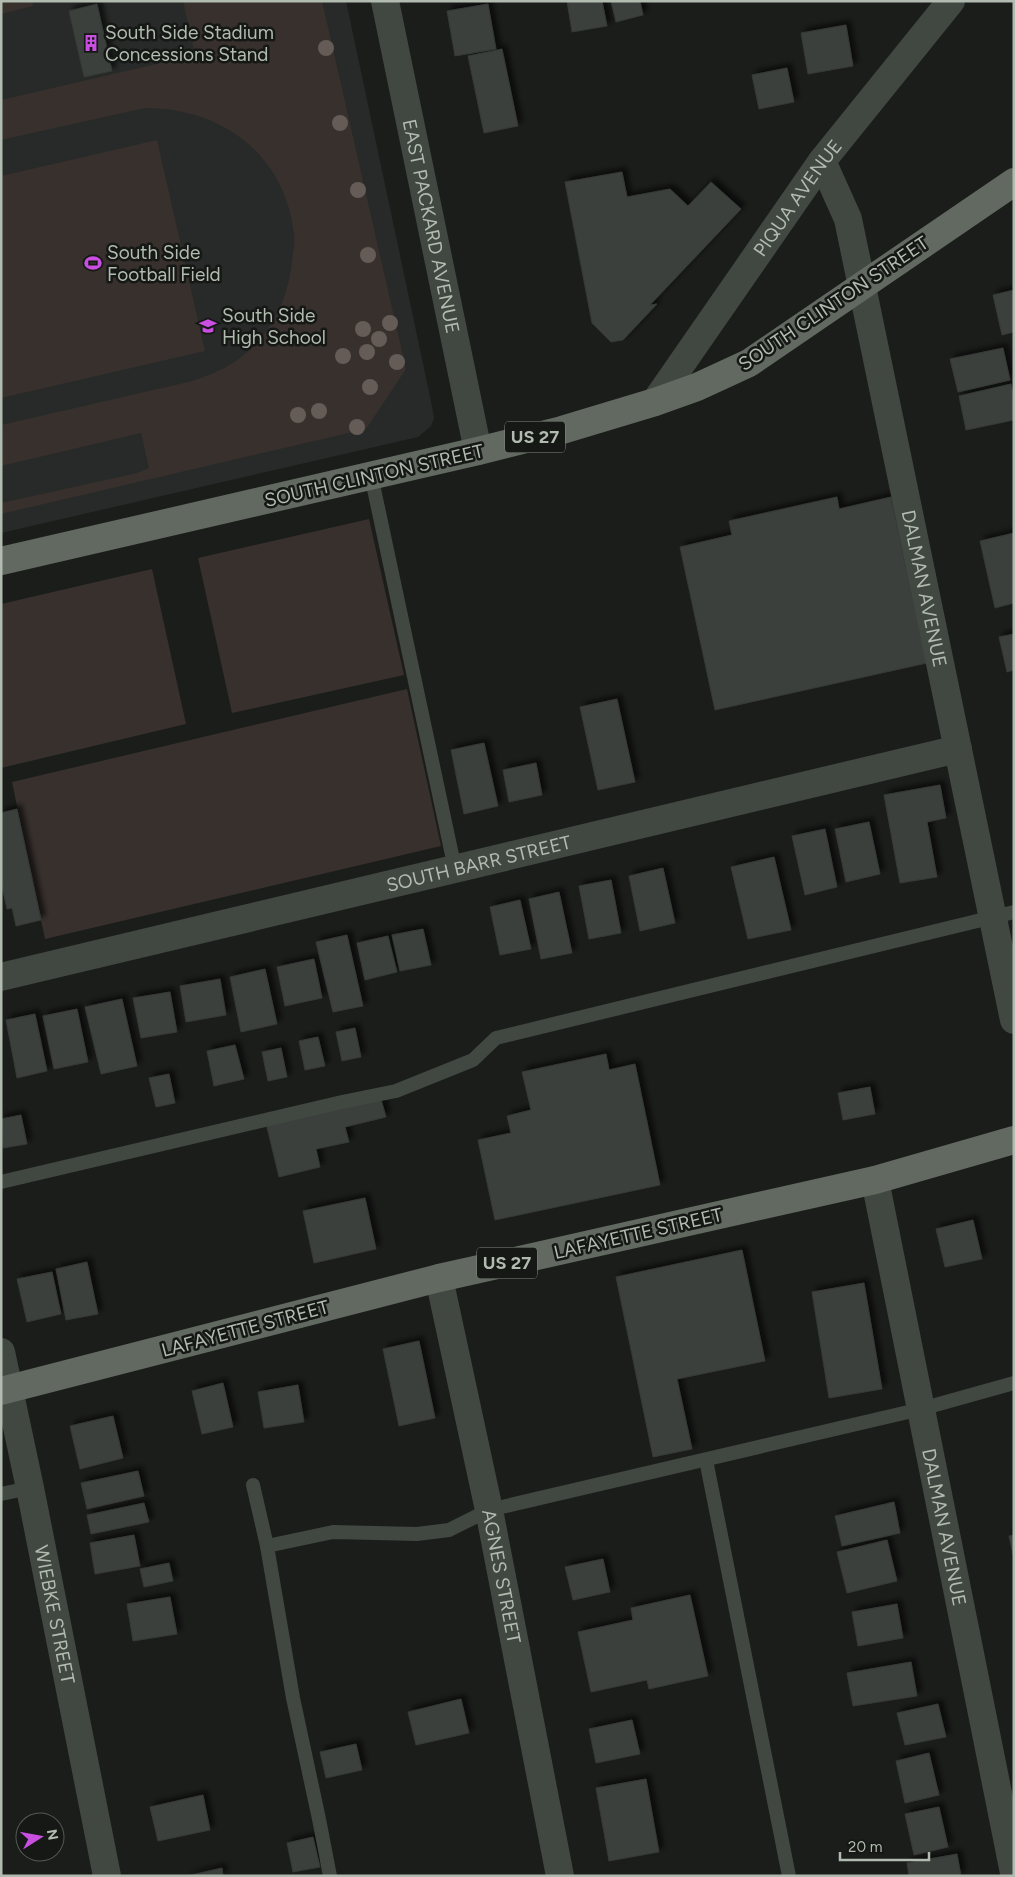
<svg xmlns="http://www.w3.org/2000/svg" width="1015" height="1877" viewBox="0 0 1015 1877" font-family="Figtree,sans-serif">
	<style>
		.built { fill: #272a28 }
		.green { fill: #37302d }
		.building { fill: #3b3f3c; stroke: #353936; filter: url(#shadow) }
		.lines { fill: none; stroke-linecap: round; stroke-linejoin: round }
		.service { stroke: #414741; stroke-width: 14 }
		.minor { stroke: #414741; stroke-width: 28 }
		.tertiary { stroke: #414741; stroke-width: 28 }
		.trunk { stroke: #626961; stroke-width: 28 }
		.tree { fill: #665c57 }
		.labels { text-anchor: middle; stroke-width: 5; stroke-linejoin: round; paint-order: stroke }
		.shield { fill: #161816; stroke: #828a81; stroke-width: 1 }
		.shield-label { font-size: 18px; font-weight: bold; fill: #b1bbaf }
		.poi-label { font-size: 19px; fill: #b1bbaf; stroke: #161816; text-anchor: start }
		.street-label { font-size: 19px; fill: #b1bbaf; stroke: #161816 }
	</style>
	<defs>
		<filter id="shadow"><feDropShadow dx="4.5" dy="-4.5" stdDeviation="2.5" flood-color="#0009"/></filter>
	</defs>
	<rect width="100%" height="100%" fill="#1b1d1b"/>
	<!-- built -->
	<path class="built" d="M1 1H346L432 406 434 418 431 426 418 437 1 533Z"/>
	<!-- green -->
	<g class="green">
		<path d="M1 1H32L33 6 1 14Z"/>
		<path d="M183 1H322L406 369 366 429 1 514V503L137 473 149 468 141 433 1 466V425L188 382C209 376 228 368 245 354 271 332 286 302 291 269 292 258 295 246 294 235 286 155 222 108 145 108L1 140V100L195 55Z"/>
		<path d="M157 140 205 351 1 398V176Z"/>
		<path d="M369 519 404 675 232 713 198 558Z"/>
		<path d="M152 569 186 724 1 768V604Z"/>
		<path d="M407 689 441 846 45 939 12 782Z"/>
	</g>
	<!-- building -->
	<g class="building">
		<path d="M567 1H602L607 26 572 32Z"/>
		<path d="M611 1H640L643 15 616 22Z"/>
		<path d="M97 4 112 71 84 77 69 11Z"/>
		<path d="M488 4 496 49 455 56 447 11Z"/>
		<path d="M846 25 853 66 808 74 801 33Z"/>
		<path d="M502 49 518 126 484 133 468 56Z"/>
		<path d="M787 68 794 102 759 109 752 75Z"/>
		<path d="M622 172 627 197 670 189 688 206 711 182 741 209 650 305 657 304 623 340 611 342 592 323 565 182Z"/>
		<path d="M1014 290V332L1002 335 993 295Z"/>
		<path d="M1003 348 1010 380 958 392 950 359Z"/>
		<path d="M1011 384 1014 398V420L966 430 959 396Z"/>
		<path d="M837 497 839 509 891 497 927 663 715 710 680 547 732 535 729 521Z"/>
		<path d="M1014 533V603L995 608 980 541Z"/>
		<path d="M1014 634V670L1007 672 999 637Z"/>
		<path d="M617 699 635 782 598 790 580 707Z"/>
		<path d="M484 743 498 806 464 814 451 750Z"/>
		<path d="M536 763 542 795 509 802 503 770Z"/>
		<path d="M940 785 946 818 927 822 937 877 900 883 884 795Z"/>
		<path d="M17 809 41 920 16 926 12 908 7 909 1 882V813Z"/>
		<path d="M869 822 880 874 846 882 835 829Z"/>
		<path d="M825 829 837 887 805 895 792 836Z"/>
		<path d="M774 857 791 930 748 939 731 867Z"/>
		<path d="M663 868 675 923 640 931 629 876Z"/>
		<path d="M611 880 621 933 589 939 579 886Z"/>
		<path d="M559 892 572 953 541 959 529 899Z"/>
		<path d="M520 900 531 949 500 955 490 907Z"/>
		<path d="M423 929 431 965 400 971 392 935Z"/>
		<path d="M347 935 363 1006 333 1012 316 942Z"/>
		<path d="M388 936 397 972 365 980 357 943Z"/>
		<path d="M314 959 322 998 285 1006 277 967Z"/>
		<path d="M265 969 277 1024 241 1032 230 977Z"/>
		<path d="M220 979 226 1015 186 1022 180 986Z"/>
		<path d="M170 992 177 1032 141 1038 133 998Z"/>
		<path d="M122 999 137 1066 101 1074 85 1007Z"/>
		<path d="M77 1009 88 1062 54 1069 43 1016Z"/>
		<path d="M35 1014 47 1071 17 1078 6 1020Z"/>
		<path d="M355 1028 361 1057 342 1061 336 1032Z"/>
		<path d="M318 1037 325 1066 305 1070 299 1041Z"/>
		<path d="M235 1045 244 1079 214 1086 207 1051Z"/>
		<path d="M281 1048 287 1077 268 1081 262 1052Z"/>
		<path d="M606 1054 609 1070 635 1064 660 1185 495 1220 478 1140 511 1133 507 1116 531 1110 522 1072Z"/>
		<path d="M169 1074 175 1103 156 1107 149 1078Z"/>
		<path d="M870 1087 875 1114 843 1120 838 1093Z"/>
		<path d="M380 1096 386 1117 345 1127 349 1142 316 1149 320 1167 279 1177 266 1123Z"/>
		<path d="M21 1115 27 1144 3 1148 1 1119Z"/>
		<path d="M365 1198 376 1249 314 1263 303 1211Z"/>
		<path d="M973 1220 982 1259 945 1267 936 1229Z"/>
		<path d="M742 1250 765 1361 677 1379 692 1449 653 1457 616 1277Z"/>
		<path d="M87 1262 98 1314 66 1320 56 1269Z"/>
		<path d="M52 1272 61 1314 27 1322 17 1279Z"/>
		<path d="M864 1283 882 1389 829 1398 812 1292Z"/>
		<path d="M419 1341 435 1418 399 1426 383 1349Z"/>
		<path d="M223 1383 233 1427 202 1434 192 1391Z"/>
		<path d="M298 1385 304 1422 264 1428 258 1392Z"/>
		<path d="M113 1416 123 1458 80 1469 70 1426Z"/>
		<path d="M138 1471 144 1496 87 1509 81 1483Z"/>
		<path d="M894 1502 900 1533 842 1546 835 1516Z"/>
		<path d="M144 1503 149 1522 91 1534 87 1515Z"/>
		<path d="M134 1535 140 1566 95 1574 90 1543Z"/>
		<path d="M1014 1535V1559L1009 1536Z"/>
		<path d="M887 1540 897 1581 847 1593 837 1552Z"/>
		<path d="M603 1559 610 1592 573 1600 565 1567Z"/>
		<path d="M169 1563 173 1581 144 1587 140 1569Z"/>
		<path d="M690 1595 708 1676 649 1689 647 1680 591 1692 578 1632 633 1620 631 1608Z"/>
		<path d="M170 1597 177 1634 133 1641 127 1604Z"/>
		<path d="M897 1604 903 1638 858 1646 852 1612Z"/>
		<path d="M911 1662 917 1696 853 1706 847 1673Z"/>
		<path d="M461 1699 469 1733 416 1745 408 1712Z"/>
		<path d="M938 1704 946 1737 905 1745 897 1713Z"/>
		<path d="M632 1720 640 1754 596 1763 589 1729Z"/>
		<path d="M356 1744 362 1770 326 1778 320 1752Z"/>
		<path d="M929 1753 939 1795 905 1803 896 1761Z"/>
		<path d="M646 1779 659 1852 609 1861 596 1788Z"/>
		<path d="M203 1795 210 1830 158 1841 150 1807Z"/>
		<path d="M939 1807 948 1847 914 1855 905 1814Z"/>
		<path d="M313 1837 320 1867 293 1872 287 1843Z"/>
		<path d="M957 1854 961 1876H909L907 1863Z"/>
		<path d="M222 1868 223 1876H187Z"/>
	</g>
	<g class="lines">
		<!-- service -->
		<g class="service">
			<path d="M371 475 455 869"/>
			<path d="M1 1182 342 1102 396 1091 473 1060 496 1038 1014 912"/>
			<path d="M706 1460 789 1876"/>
			<path d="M253 1485 267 1546"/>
			<path d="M1 1494 30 1488"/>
			<path d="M330 1876 319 1819 293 1698 267 1546 333 1532 417 1534 449 1530 489 1510 921 1409 1014 1383"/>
		</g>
		<!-- minor -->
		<g class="minor">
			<path id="s1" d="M385 1 478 451"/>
			<path id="s2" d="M822 161 848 219 1014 1020"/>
			<path id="s3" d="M655 402 822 161 951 1"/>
			<path id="s4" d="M1 977 958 749"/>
			<path id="s5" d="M875 1180 1014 1873"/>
			<path id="s6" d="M439 1278 489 1510 560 1876"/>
		</g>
		<!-- tertiary -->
		<path class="tertiary" id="s7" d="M1 1352 30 1488 107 1876"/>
		<!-- trunk -->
		<g class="trunk">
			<path d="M1 561 478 451 562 430 655 402 697 387 749 363 1014 182"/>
			<path d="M1 1391 439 1278 875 1180 1014 1140"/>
		</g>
	</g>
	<!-- trees -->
	<g class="tree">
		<circle cx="326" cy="48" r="8"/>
		<circle cx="340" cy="123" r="8"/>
		<circle cx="358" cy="190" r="8"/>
		<circle cx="368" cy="255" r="8"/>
		<circle cx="390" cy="323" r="8"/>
		<circle cx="363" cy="329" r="8"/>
		<circle cx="379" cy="339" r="8"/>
		<circle cx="367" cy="352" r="8"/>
		<circle cx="343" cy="356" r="8"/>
		<circle cx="397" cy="362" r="8"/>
		<circle cx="370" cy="387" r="8"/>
		<circle cx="319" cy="411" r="8"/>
		<circle cx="298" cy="415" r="8"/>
		<circle cx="357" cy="427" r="8"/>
	</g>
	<!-- icons -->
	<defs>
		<g id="building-bare" transform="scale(1.35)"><path d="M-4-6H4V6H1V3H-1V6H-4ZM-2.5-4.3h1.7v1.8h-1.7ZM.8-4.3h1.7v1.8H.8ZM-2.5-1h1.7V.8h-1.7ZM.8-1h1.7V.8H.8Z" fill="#c94fe1" stroke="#161816" stroke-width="2.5" paint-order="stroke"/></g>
		<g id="stadium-bare" transform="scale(1.35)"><path d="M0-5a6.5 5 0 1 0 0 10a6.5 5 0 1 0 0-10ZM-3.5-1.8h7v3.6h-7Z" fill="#c94fe1" stroke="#161816" stroke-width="2.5" paint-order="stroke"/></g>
		<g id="school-bare" transform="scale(1.35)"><path d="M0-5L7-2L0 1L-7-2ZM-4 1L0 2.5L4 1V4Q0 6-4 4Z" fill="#c94fe1" stroke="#161816" stroke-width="2.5" paint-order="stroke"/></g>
	</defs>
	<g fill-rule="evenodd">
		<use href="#building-bare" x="91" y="43"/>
		<use href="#stadium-bare" x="93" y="263"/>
		<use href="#school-bare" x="208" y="326"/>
	</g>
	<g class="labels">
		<!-- shield labels -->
		<g class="shield">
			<rect x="505" y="421.5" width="60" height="31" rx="4"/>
			<rect x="477" y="1247.5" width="60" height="31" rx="4"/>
		</g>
		<g class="shield-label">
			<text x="535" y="443">US 27</text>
			<text x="507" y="1269">US 27</text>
		</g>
		<!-- poi labels -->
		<g class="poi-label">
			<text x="105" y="39">South Side Stadium<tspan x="105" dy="22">Concessions Stand</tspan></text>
			<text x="107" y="259">South Side<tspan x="107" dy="22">Football Field</tspan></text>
			<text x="222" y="322">South Side<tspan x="222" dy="22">High School</tspan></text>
		</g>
		<!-- street labels -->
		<g class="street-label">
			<text dy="7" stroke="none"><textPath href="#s3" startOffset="249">PIQUA AVENUE</textPath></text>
			<text dy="7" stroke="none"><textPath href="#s1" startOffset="230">EAST PACKARD AVENUE</textPath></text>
			<text transform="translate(833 303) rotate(-34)" y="7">SOUTH CLINTON STREET</text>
			<text transform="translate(374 475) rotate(-13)" y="7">SOUTH CLINTON STREET</text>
			<text dy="7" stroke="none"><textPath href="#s2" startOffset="441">DALMAN AVENUE</textPath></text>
			<text dy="7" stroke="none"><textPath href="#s4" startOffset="491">SOUTH BARR STREET</textPath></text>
			<text transform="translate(638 1233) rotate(-13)" y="7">LAFAYETTE STREET</text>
			<text transform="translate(245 1328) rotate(-15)" y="7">LAFAYETTE STREET</text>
			<text dy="7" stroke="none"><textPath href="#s5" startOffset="354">DALMAN AVENUE</textPath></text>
			<text dy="7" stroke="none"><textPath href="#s6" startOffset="305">AGNES STREET</textPath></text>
			<text dy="7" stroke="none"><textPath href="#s7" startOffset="268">WIEBKE STREET</textPath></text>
		</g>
	</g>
	<!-- border -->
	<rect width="1015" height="1877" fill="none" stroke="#b1bbaf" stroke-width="5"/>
	<!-- north arrow -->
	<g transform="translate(40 1837) rotate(79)"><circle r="24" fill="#161816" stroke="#545953"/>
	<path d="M0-4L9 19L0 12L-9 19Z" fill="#c94fe1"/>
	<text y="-8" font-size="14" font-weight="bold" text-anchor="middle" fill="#b1bbaf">N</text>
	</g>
	<!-- scale -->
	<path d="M840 1852v8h89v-8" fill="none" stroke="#b1bbaf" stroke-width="2.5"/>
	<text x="848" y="1852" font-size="15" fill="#b1bbaf" stroke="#161816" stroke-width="4" paint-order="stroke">20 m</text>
</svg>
